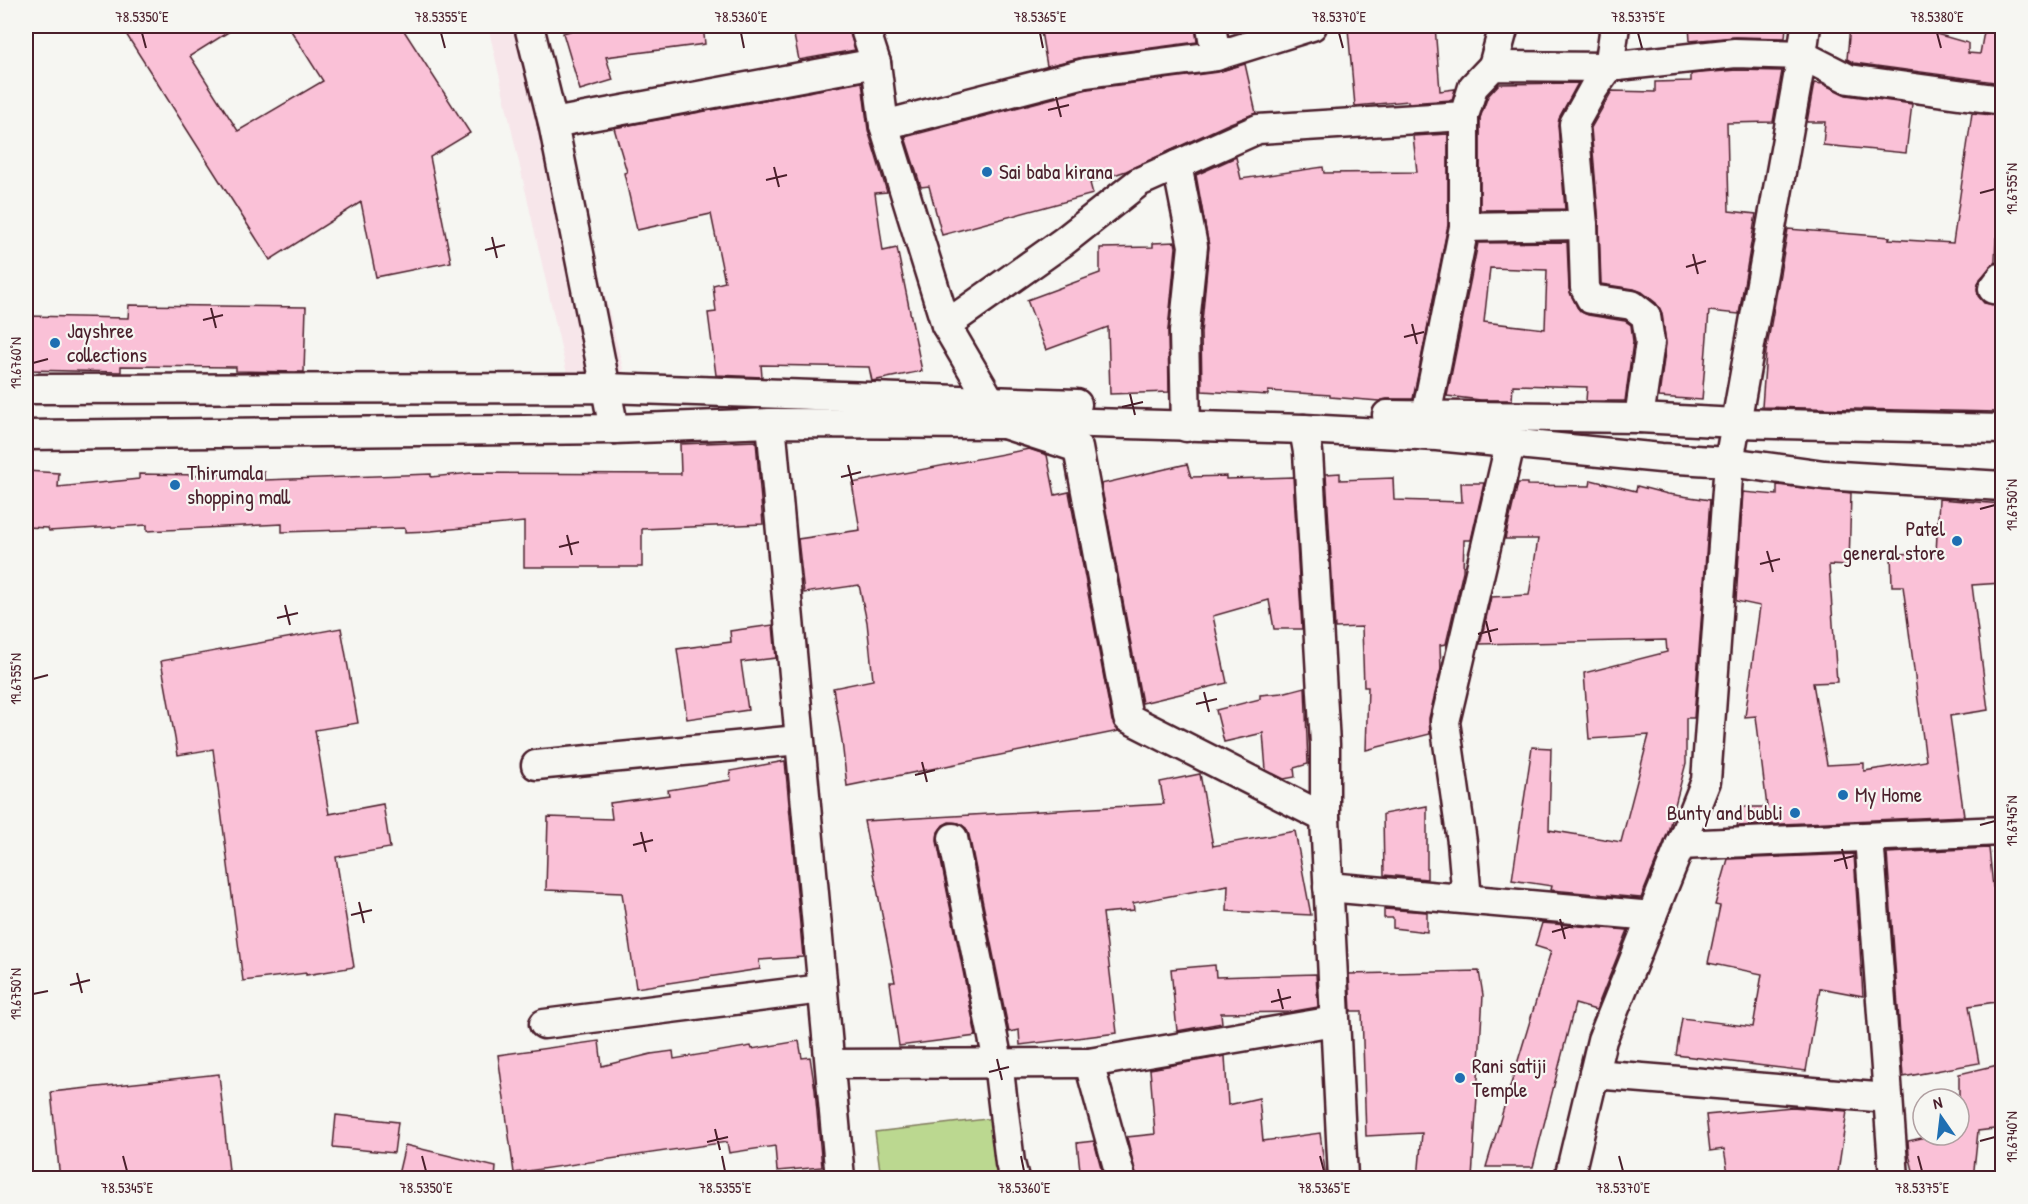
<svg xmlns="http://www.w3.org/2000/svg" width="2028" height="1204" viewBox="0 0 2028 1204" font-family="'Patrick Hand',sans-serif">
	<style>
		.built { fill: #f7e6ea }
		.green { fill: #bbd890; stroke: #827c5e; stroke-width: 1.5 }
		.building { fill: #fac1d7; stroke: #4a1f2b; stroke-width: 1.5; fill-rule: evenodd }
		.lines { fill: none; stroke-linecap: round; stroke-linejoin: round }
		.street-casing { stroke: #4a1f2b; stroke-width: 33 }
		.street { stroke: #f6f6f2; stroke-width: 28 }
		.ticks { fill: none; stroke: #4a1f2b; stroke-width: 2 }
		.poi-dot { fill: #1f6fb2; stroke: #f6f6f2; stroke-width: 2 }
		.labels { text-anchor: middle; stroke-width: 4.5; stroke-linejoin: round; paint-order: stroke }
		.poi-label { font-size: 21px; fill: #4a1f2b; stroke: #f6f6f2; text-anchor: start }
		.neatline { fill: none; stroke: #4a1f2b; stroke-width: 2 }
		.ticks-label { font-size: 15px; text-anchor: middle; fill: #4a1f2b }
	</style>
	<rect width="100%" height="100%" fill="#f6f6f2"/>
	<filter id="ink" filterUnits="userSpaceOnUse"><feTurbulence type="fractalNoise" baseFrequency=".0167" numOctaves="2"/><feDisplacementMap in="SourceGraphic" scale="12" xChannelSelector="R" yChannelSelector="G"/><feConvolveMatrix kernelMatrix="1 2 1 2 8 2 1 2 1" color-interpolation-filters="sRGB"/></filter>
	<g filter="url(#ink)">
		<!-- built -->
		<path class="built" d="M488 26H540L625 377 567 374Z"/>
		<!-- green -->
		<path class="green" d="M995 1118 1009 1178H881L875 1132Z"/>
		<!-- building -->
		<g class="building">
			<path d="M121 26H238L190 56 238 131 323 81 288 26H401L470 133 430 157 451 262 376 277 361 202 270 260Z"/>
			<path d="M587 26H703L705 44 606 57 613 80 580 90 563 33Z"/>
			<path d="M792 26H848L855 50 799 60Z"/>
			<path d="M1040 26H1195L1197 42 1083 57 1047 66Z"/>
			<path d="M1393 26H1435L1440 91 1455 89 1452 100 1408 103V101L1355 106 1348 29Z"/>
			<path d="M1689 26H1786L1785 38 1735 37 1690 41Z"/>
			<path d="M1850 26H1908L1968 43V53L1980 54 1985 26H2002V83L1854 63 1847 59Z"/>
			<path d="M1245 64 1256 113 1228 124 1126 171 1090 183 1093 194 942 235 929 186 921 187 905 137 1088 89 1218 72Z"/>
			<path d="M1736 70 1782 71 1773 122 1727 123 1729 211 1756 214 1739 314 1709 311 1702 400 1659 397 1666 344 1662 313 1656 303 1642 292 1634 289 1601 284 1599 224 1591 128 1612 91 1655 92V82L1691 81V74Z"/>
			<path d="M862 82 868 130 887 192 875 193 883 251 897 248 922 371 872 381 869 367 761 365 762 377 716 375 708 313 716 312 713 285 725 282 711 214 637 230 624 173 627 172 614 128Z"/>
			<path d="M1578 83 1560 116 1558 125 1565 209 1480 210V118L1488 96 1499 84Z"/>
			<path d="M1814 83 1823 84 1846 95 1912 104 1906 153 1823 145 1825 122H1807Z"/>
			<path d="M1972 113 2002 116V239L1996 238 1995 262 1980 279 1977 288 1978 296 1984 303 2002 306V347L2001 346 1998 412 1762 407 1766 352 1788 229 1890 237 1889 239 1953 243Z"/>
			<path d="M1448 134V225L1413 399H1387L1379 401 1330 397V395L1268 391V395L1202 391 1201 333 1209 247 1196 175 1236 157 1241 179 1323 167 1324 173 1417 172 1413 136Z"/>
			<path d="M1175 242 1176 247 1168 330 1169 392 1110 394 1108 327 1046 350 1027 300 1100 273V248L1153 247V243Z"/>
			<path d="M1567 242 1569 289 1577 307 1581 312 1588 315 1625 321 1631 325 1633 342 1625 401H1586L1587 387 1513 385 1512 400H1481L1447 396 1478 243ZM1490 268 1547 270 1545 329 1484 322Z"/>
			<path d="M129 305 306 307 304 372 236 371V367L121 366V372L26 370V316L128 318Z"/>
			<path d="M756 441 763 524 642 529V567H524V522L431 531 405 532V528L282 532V524L147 531V525L49 531 48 528 26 527V471L59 473 58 487 139 479V474L202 475 264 471V480L431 474V477L472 473 681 474 680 444Z"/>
			<path d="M1029 449 1047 455 1055 495 1069 492 1112 721 1119 731 847 786 842 741 833 688 873 680 867 622 859 585 804 593 798 539 860 530 852 483Z"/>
			<path d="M1187 464 1191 477 1226 476V479L1293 477 1302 629H1274L1269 600 1213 616 1227 683 1142 703 1101 484Z"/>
			<path d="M1340 473V480L1393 478 1394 500 1462 502 1461 483H1484L1471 540H1464L1463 571 1446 644 1440 645 1441 669 1429 718 1430 734 1366 750 1368 687H1364L1362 627 1335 628 1326 474Z"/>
			<path d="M1591 480 1636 491 1637 486 1668 494 1710 500 1694 718H1686V763L1668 832 1641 898 1551 890 1552 886 1512 880 1532 747 1551 748 1549 830 1621 842 1649 735 1589 739 1584 673 1667 652 1666 640 1480 644 1491 597 1529 595 1538 539H1505L1518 483H1527V485L1590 486Z"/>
			<path d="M1777 485 1851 493 1849 566 1829 565 1837 682 1813 683 1827 765 1864 763V771L1926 761 1903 586H1892L1891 554 1936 553 1939 499 2002 504V583L1972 585 1988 710 1950 716 1964 816 1737 826 1743 807H1767L1756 716 1745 717 1760 606 1736 601 1743 492 1777 495Z"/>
			<path d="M773 625 776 658 741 662 748 710 687 719 677 649 731 642 730 631Z"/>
			<path d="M341 628 358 723 315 730 329 814 383 804 390 848 336 857 354 967 306 975V973L243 981 213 749 178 755 161 661Z"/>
			<path d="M1305 687 1308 764 1294 768 1295 777 1284 779 1266 770 1263 733 1224 742 1216 710 1260 699V695L1282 693Z"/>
			<path d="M785 761 803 957 759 960 760 969 636 988 622 893 546 890 548 817 612 819 610 803 669 795 668 790 731 780 730 771Z"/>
			<path d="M1200 774 1213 846 1295 831 1311 915 1227 911 1228 885 1133 903 1134 910 1103 913 1117 1033 1020 1045 1019 1030 1009 1032 969 835 966 828 959 823 949 822 943 825 938 832 937 841 976 1036 899 1046 890 982H895L864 821 1164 804 1160 782Z"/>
			<path d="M1427 806V879L1384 875 1383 814Z"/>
			<path d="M1989 848 1993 887 1999 886 2002 908V1001L1969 1006 1979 1063 1903 1077 1887 853Z"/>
			<path d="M1854 854 1863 996 1820 988 1806 1071 1676 1055 1682 1018 1753 1027 1762 974 1708 963 1720 906 1715 905 1728 859Z"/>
			<path d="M1384 909 1427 912V932L1393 928V918H1384Z"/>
			<path d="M1542 923 1628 930 1596 1010 1575 1004 1533 1167H1486L1551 951 1535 946Z"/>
			<path d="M1215 965 1216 977 1316 974 1318 1007 1289 1012 1221 1013 1222 1023 1177 1031 1171 969Z"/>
			<path d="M1479 971 1483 995 1472 1179H1418L1422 1133 1366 1136 1362 1011H1351L1349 974Z"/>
			<path d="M599 1041 602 1066 651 1054 673 1051 674 1059 751 1046 752 1049 799 1041 802 1058 810 1057 815 1090 822 1167 777 1171 775 1146 729 1153 727 1142 514 1173 498 1055Z"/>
			<path d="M1225 1056 1228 1105 1259 1098 1263 1141 1320 1133 1326 1179H1137L1127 1137 1155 1134 1150 1069Z"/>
			<path d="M2002 1064V1128L1978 1131 1973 1179H1915L1909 1154 1908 1141 1935 1135H1959V1074Z"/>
			<path d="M219 1074 229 1171 154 1179H60L51 1092Z"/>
			<path d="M1792 1107 1847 1111 1837 1179H1729L1724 1149 1710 1151 1706 1115Z"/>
			<path d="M336 1115 398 1122 394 1153 333 1147Z"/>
			<path d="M1094 1141 1104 1179H1081L1077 1143Z"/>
			<path d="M405 1145 496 1167 495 1179H397Z"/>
		</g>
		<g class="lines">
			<!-- street casing -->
			<g class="street-casing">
				<g id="street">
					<path d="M529 26 553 123 614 429"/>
					<path d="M864 26 876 63 884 125 946 325 1004 424 1078 448 1128 718 1325 818"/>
					<path d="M1211 26 1216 56"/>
					<path d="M1615 26 1609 67 1594 88 1574 124 1583 225 1585 288 1591 299 1632 305 1646 316 1650 342 1639 418"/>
					<path d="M1493 66 1504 26"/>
					<path d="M553 123 876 63"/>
					<path d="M884 125 1085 73 1216 56 1312 26"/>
					<path d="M1177 165 1193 246 1184 332 1186 427"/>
					<path d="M1464 227 1583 225"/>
					<path d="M2002 277 1993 289 2002 290"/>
					<path d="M946 325 1063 242 1139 182 1258 129 1464 116 1473 87 1493 66 1609 67 1735 53 1802 55 1849 79 2002 100"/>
					<path d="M26 389 606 388 1077 404"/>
					<path d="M1387 415 1639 418 1737 423 2002 429"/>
					<path d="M771 423 840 1178"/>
					<path d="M1304 429 1308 452 1325 744V818L1343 1178"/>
					<path d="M1435 432 1426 416 1464 227V116"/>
					<path d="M26 435 614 429 771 423 1004 424 1057 422 1304 429 1437 436 1661 458 1729 462 1824 475 2002 486"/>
					<path d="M536 765 799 740"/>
					<path d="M1869 837 1894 1178"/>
					<path d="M953 838 998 1062 1010 1163 1014 1178"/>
					<path d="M1680 845 2002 831"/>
					<path d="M1328 887 1652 916"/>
					<path d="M1467 899 1462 842 1445 722 1510 444"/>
					<path d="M544 1024 822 989"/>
					<path d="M830 1064 1089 1063"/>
					<path d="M1594 1074 1888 1098"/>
					<path d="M1121 1178 1089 1063 1334 1021"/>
					<path d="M1569 1178 1602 1040 1706 781 1729 462 1802 55 1806 26"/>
				</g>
			</g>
			<!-- street -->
			<use href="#street" class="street"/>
		</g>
	</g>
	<!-- ticks -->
	<path class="ticks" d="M142 33 146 48M441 33 445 48M741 33 744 48M1040 33 1043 48M1339 33 1343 48M1638 33 1642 48M1937 33 1941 48M1056 97 1061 117M1048 110 1069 105M774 167 779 187M766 180 787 175M1980 193 1995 189M492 237 497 258M485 250 505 245M1693 254 1698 274M1686 267 1706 261M211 308 216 328M203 320 223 315M1412 324 1417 344M1404 337 1424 332M33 363 48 359M1130 394 1135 415M1122 407 1143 402M848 465 853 485M841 477 861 472M1980 509 1995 505M567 535 572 555M559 547 579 542M1767 551 1773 572M1760 564 1780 559M285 605 290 625M277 618 298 613M1486 621 1491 642M1478 634 1498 629M33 679 48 675M1204 692 1209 712M1196 704 1217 699M922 762 927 782M915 775 935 770M1980 825 1995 821M641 832 646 852M633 845 653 840M1842 849 1847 869M1834 861 1854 856M359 902 364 923M351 915 372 910M1560 919 1565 939M1552 932 1573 926M77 973 82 993M70 985 90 980M1278 989 1283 1009M33 994 48 991M1271 1002 1291 997M997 1059 1002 1080M989 1072 1009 1067M715 1129 720 1150M1980 1141 1995 1137M707 1142 728 1137M123 1156 127 1171M422 1156 426 1171M722 1156 725 1171M1021 1156 1024 1171M1320 1156 1324 1171M1619 1156 1623 1171M1918 1156 1922 1171"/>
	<!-- markers -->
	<g class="poi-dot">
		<circle cx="987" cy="172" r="6"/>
		<circle cx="55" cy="343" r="6"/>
		<circle cx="175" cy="485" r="6"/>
		<circle cx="1957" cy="541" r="6"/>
		<circle cx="1843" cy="795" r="6"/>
		<circle cx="1795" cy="813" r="6"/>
		<circle cx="1460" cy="1078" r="6"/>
	</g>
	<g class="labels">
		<!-- poi labels -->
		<g class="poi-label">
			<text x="999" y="179">Sai baba kirana</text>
			<text x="67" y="338">Jayshree<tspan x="67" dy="24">collections</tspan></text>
			<text x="187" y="480">Thirumala<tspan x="187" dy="24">shopping mall</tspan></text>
			<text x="1945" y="536" text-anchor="end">Patel<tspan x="1945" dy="24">general store</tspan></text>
			<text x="1855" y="802">My Home</text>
			<text x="1783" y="820" text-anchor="end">Bunty and bubli</text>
			<text x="1472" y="1073">Rani satiji<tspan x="1472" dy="24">Temple</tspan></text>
		</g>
	</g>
	<!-- margin -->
	<rect width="2028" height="1204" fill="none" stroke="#f6f6f2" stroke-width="66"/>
	<!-- north arrow -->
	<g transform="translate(1941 1117) rotate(346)"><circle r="28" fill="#f6f6f2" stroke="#b1a0a2" stroke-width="1.5"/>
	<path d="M0-4.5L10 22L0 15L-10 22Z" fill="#1f6fb2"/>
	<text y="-9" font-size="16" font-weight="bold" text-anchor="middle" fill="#4a1f2b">N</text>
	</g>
	<rect x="33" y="33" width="1962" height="1138" class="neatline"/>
	<g class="ticks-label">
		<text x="142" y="22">78.5350°E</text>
		<text x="441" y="22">78.5355°E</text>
		<text x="741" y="22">78.5360°E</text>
		<text x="1040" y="22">78.5365°E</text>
		<text x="1339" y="22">78.5370°E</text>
		<text x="1638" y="22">78.5375°E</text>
		<text x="1937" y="22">78.5380°E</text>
		<text transform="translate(2012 189) rotate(-90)" y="5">19.6755°N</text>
		<text transform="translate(16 363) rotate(-90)" y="5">19.6760°N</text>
		<text transform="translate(2012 505) rotate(-90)" y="5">19.6750°N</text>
		<text transform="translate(16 679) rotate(-90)" y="5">19.6755°N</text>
		<text transform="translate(2012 821) rotate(-90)" y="5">19.6745°N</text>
		<text transform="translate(16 994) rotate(-90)" y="5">19.6750°N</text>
		<text transform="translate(2012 1137) rotate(-90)" y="5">19.6740°N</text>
		<text x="127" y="1193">78.5345°E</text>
		<text x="426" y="1193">78.5350°E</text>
		<text x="725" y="1193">78.5355°E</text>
		<text x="1024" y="1193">78.5360°E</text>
		<text x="1324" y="1193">78.5365°E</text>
		<text x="1623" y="1193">78.5370°E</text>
		<text x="1922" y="1193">78.5375°E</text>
	</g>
</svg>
